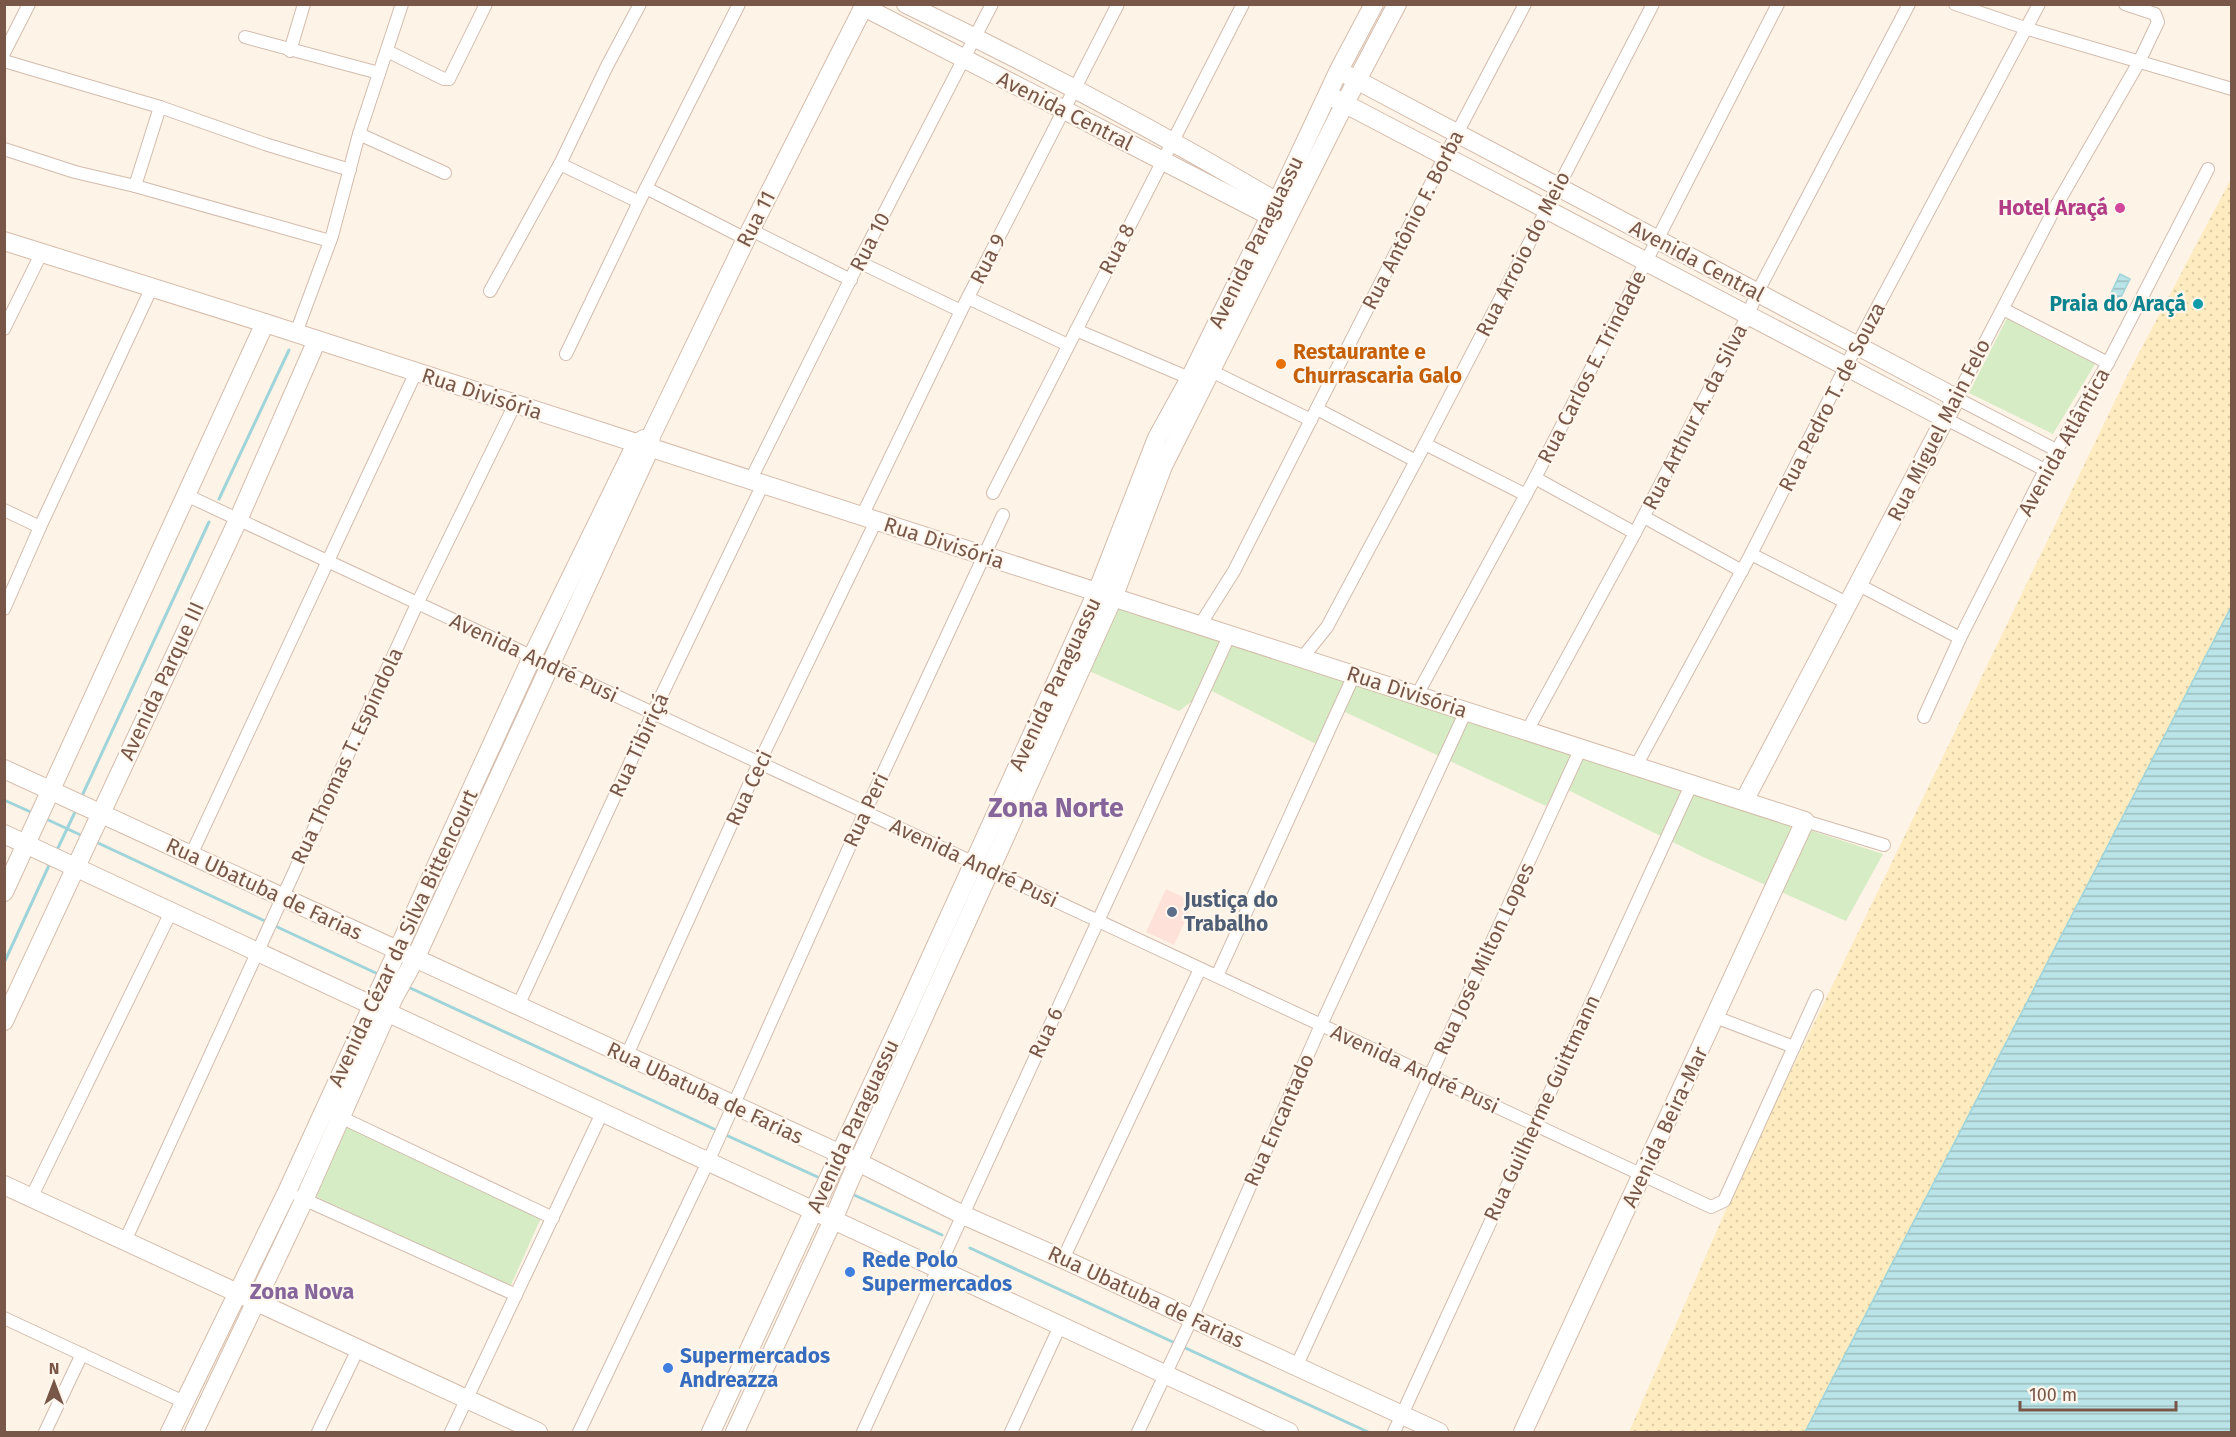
<svg xmlns="http://www.w3.org/2000/svg" width="2236" height="1437" viewBox="0 0 2236 1437" font-family="'Fira Sans',sans-serif">
	<style>
		.commercial { fill: #fee2da }
		.green { fill: #d6ecc4 }
		.sand { fill: url(#sand-dots) }
		.water { fill: url(#water-rules); stroke: #9fd4da; stroke-width: 1.5 }
		.lines { fill: none; stroke-linecap: round; stroke-linejoin: round }
		.stream { stroke: #9fd4da; stroke-width: 3 }
		.street-casing { stroke: #d2bcae; stroke-width: 14 }
		.secondary-casing { stroke: #d5bcab; stroke-width: 20 }
		.street { stroke: #fff; stroke-width: 12 }
		.secondary { stroke: #fff; stroke-width: 18 }
		.hotel-dot { fill: #d1479c; stroke: #fff7ed; stroke-width: 2 }
		.culture-dot { fill: #0f9aa8; stroke: #fff7ed; stroke-width: 2 }
		.food-dot { fill: #e8710a; stroke: #fff7ed; stroke-width: 2 }
		.service-dot { fill: #5c6f8a; stroke: #fff7ed; stroke-width: 2 }
		.shop-dot { fill: #3f7fe0; stroke: #fff7ed; stroke-width: 2 }
		.labels { text-anchor: middle; stroke-width: 4.5; stroke-linejoin: round; paint-order: stroke }
		.street-label { font-size: 21px; fill: #785749; stroke: #fff7ed }
		.hotel-label { font-size: 21px; font-weight: bold; fill: #b23c85; stroke: #fff7ed; text-anchor: end }
		.culture-label { font-size: 21px; font-weight: bold; fill: #0d838f; stroke: #fff7ed; text-anchor: end }
		.food-label { font-size: 21px; font-weight: bold; fill: #c56008; stroke: #fff7ed; text-anchor: start }
		.service-label { font-size: 21px; font-weight: bold; fill: #4e5e75; stroke: #fff7ed; text-anchor: start }
		.shop-label { font-size: 21px; font-weight: bold; fill: #366cbe; stroke: #fff7ed; text-anchor: start }
		.neighbourhood-label { font-size: 22px; font-weight: bold; fill: #86659b; stroke: #fff7ed }
		.district-label { font-size: 27px; font-weight: bold; fill: #86659b; stroke: #fff7ed }
	</style>
	<defs>
		<pattern id="sand-dots" width="8" height="8" patternUnits="userSpaceOnUse" patternTransform="scale(1.5)"><rect width="8" height="8" fill="#feecc0"/><path d="M2 2h.1M6 6h.1" fill="none" stroke="#ddcca6" stroke-width="1.8" stroke-linecap="round"/></pattern>
		<pattern id="water-rules" width="6" height="5" patternUnits="userSpaceOnUse" patternTransform="scale(1.5)"><rect width="6" height="5" fill="#bae4e8"/><path d="M0 2.5h6" fill="none" stroke="#9cbcbe"/></pattern>
	</defs>
	<rect width="100%" height="100%" fill="#fdf3e6"/>
	<!-- commercial -->
	<path class="commercial" d="M1166 889 1194 902 1174 945 1146 932Z"/>
	<!-- green -->
	<g class="green">
		<path d="M2007 318 2095 364 2053 434 1969 393Z"/>
		<path d="M1114 603 1883 854 1846 921 1701 856 1558 785 1546 806 1345 712 1316 744 1208 689 1179 711 1087 670Z"/>
		<path d="M343 1124 541 1218 510 1287 310 1194Z"/>
	</g>
	<!-- sand -->
	<path class="sand" d="M2231 179V607L1805 1432H1629L1746 1164 2130 370Z"/>
	<!-- water -->
	<g class="water">
		<path d="M2120 274 2130 279 2114 311 2105 306Z"/>
		<path d="M2231 607V1432H1805Z"/>
	</g>
	<g class="lines">
		<!-- stream -->
		<g class="stream">
			<path d="M219 499 289 350"/>
			<path d="M81 798 209 522"/>
			<path d="M4 800 33 813"/>
			<path d="M44 818 85 837"/>
			<path d="M96 842 267 922"/>
			<path d="M57 850 76 810"/>
			<path d="M273 925 378 974"/>
			<path d="M4 963 51 861"/>
			<path d="M406 986 714 1129"/>
			<path d="M728 1136 822 1179"/>
			<path d="M852 1194 942 1235"/>
			<path d="M970 1248 1175 1343"/>
			<path d="M1181 1346 1368 1432"/>
		</g>
		<!-- street casing -->
		<g class="street-casing">
			<g id="street">
				<path d="M1955 4 2028 29 2232 89"/>
				<path d="M245 37 379 73"/>
				<path d="M290 51 304 4"/>
				<path d="M387 51 444 79H449L486 4"/>
				<path d="M4 53 29 4"/>
				<path d="M4 61 160 107 265 144 350 170"/>
				<path d="M359 134 445 173"/>
				<path d="M4 149 75 172 135 186 330 241"/>
				<path d="M560 164 639 202"/>
				<path d="M135 186 160 107"/>
				<path d="M646 188 746 239"/>
				<path d="M751 230 851 280"/>
				<path d="M859 262 961 311"/>
				<path d="M490 291 560 164 607 66 640 4"/>
				<path d="M968 298 1068 345"/>
				<path d="M2003 309 2108 363"/>
				<path d="M4 329 42 252"/>
				<path d="M1076 330 1194 380"/>
				<path d="M296 333 332 236 359 134 402 4"/>
				<path d="M566 354 639 202 739 4"/>
				<path d="M1205 368 1311 420"/>
				<path d="M1317 409 1414 460"/>
				<path d="M1946 419 2045 470"/>
				<path d="M1425 444 1526 495"/>
				<path d="M2056 450 1956 398 2056 206 2139 62 2158 22 2155 14 2125 4"/>
				<path d="M1535 478 1635 533"/>
				<path d="M750 481 859 262 992 4"/>
				<path d="M993 493 1243 4"/>
				<path d="M186 495 1711 1207 1724 1201 1817 996"/>
				<path d="M4 510 40 527"/>
				<path d="M862 516 961 311 1118 4"/>
				<path d="M1644 517 1742 571"/>
				<path d="M1751 554 1849 604"/>
				<path d="M1859 585 1960 638"/>
				<path d="M4 609 40 527 152 287"/>
				<path d="M1200 625 1234 571 1445 156 1525 4"/>
				<path d="M1302 658 1327 627 1425 444 1653 4"/>
				<path d="M1417 695 1535 478 1778 4"/>
				<path d="M1924 717 1960 638 2045 470 2108 363 2208 169"/>
				<path d="M1527 731 1635 533 1748 315 1757 293 1909 4"/>
				<path d="M1636 766 1751 554 1846 366 2039 4"/>
				<path d="M1805 821 1884 845"/>
				<path d="M191 855 416 372"/>
				<path d="M1217 976 1354 675"/>
				<path d="M518 1006 653 713 763 484"/>
				<path d="M1715 1017 1794 1047"/>
				<path d="M626 1057 759 763 876 521"/>
				<path d="M334 1114 553 1218"/>
				<path d="M299 1197 516 1295"/>
				<path d="M31 1198 171 912"/>
				<path d="M125 1241 417 604 515 404"/>
				<path d="M1063 1259 1200 969"/>
				<path d="M4 1318 184 1402"/>
				<path d="M1296 1367 1581 748"/>
				<path d="M45 1432 82 1354"/>
				<path d="M318 1432 358 1349"/>
				<path d="M451 1432 602 1113"/>
				<path d="M579 1432 708 1162 865 812 1003 515"/>
				<path d="M863 1432 1230 634"/>
				<path d="M1011 1432 1060 1326"/>
				<path d="M1138 1432 1192 1318 1321 1025 1466 711"/>
				<path d="M1394 1432 1692 783"/>
			</g>
		</g>
		<!-- secondary casing -->
		<g class="secondary-casing">
			<g id="secondary">
				<path d="M906 4C1033 65 1157 131 1277 202"/>
				<path d="M864 7 1270 216"/>
				<path d="M1349 76 1956 398 1744 801"/>
				<path d="M1334 98 1946 419"/>
				<path d="M4 241 265 323 1805 821 1523 1432"/>
				<path d="M4 769 858 1162 963 1215 1063 1259 1439 1432"/>
				<path d="M4 834 1289 1432"/>
				<path d="M4 892 265 323"/>
				<path d="M4 1021 238 520 317 340"/>
				<path d="M4 1185 538 1432"/>
				<path d="M170 1432 286 1194 532 657 636 444 644 439"/>
				<path d="M194 1432 305 1198 393 999 415 959 650 448 651 436 746 239 865 4"/>
				<path d="M711 1432 904 1016 1097 592 1157 438 1190 378 1277 202 1339 70 1374 4"/>
				<path d="M735 1432 833 1220 849 1182 1113 598 1163 466 1345 103 1397 4"/>
			</g>
		</g>
		<!-- street -->
		<use href="#street" class="street"/>
		<!-- secondary -->
		<use href="#secondary" class="secondary"/>
	</g>
	<!-- markers -->
	<circle class="hotel-dot" cx="2120" cy="208" r="6"/>
	<circle class="culture-dot" cx="2198" cy="304" r="6"/>
	<circle class="food-dot" cx="1281" cy="364" r="6"/>
	<circle class="service-dot" cx="1172" cy="912" r="6"/>
	<g class="shop-dot">
		<circle cx="850" cy="1272" r="6"/>
		<circle cx="668" cy="1368" r="6"/>
	</g>
	<g class="labels">
		<!-- street labels -->
		<g class="street-label">
			<text transform="translate(1065 111) rotate(27)" y="7">Avenida Central</text>
			<text transform="translate(756 219) rotate(-63)" y="7">Rua 11</text>
			<text transform="translate(1413 220) rotate(-63)" y="7">Rua Antônio F. Borba</text>
			<text transform="translate(870 242) rotate(-63)" y="7">Rua 10</text>
			<text transform="translate(1256 242) rotate(-64)" y="7">Avenida Paraguassu</text>
			<text transform="translate(1117 249) rotate(-63)" y="7">Rua 8</text>
			<text transform="translate(1523 254) rotate(-63)" y="7">Rua Arroio do Meio</text>
			<text transform="translate(988 259) rotate(-63)" y="7">Rua 9</text>
			<text transform="translate(1697 261) rotate(28)" y="7">Avenida Central</text>
			<text transform="translate(1592 367) rotate(-63)" y="7">Rua Carlos E. Trindade</text>
			<text transform="translate(482 394) rotate(18)" y="7">Rua Divisória</text>
			<text transform="translate(1832 397) rotate(-63)" y="7">Rua Pedro T. de Souza</text>
			<text transform="translate(1695 417) rotate(-63)" y="7">Rua Arthur A. da Silva</text>
			<text transform="translate(1939 430) rotate(-63)" y="7">Rua Miguel Main Felo</text>
			<text transform="translate(2064 442) rotate(-61)" y="7">Avenida Atlântica</text>
			<text transform="translate(944 543) rotate(18)" y="7">Rua Divisória</text>
			<text transform="translate(534 658) rotate(25)" y="7">Avenida André Pusi</text>
			<text transform="translate(162 681) rotate(-65)" y="7">Avenida Parque III</text>
			<text transform="translate(1055 684) rotate(-65)" y="7">Avenida Paraguassu</text>
			<text transform="translate(1407 692) rotate(18)" y="7">Rua Divisória</text>
			<text transform="translate(639 745) rotate(-65)" y="7">Rua Tibiriçá</text>
			<text transform="translate(347 756) rotate(-65)" y="7">Rua Thomas T. Espíndola</text>
			<text transform="translate(749 788) rotate(-65)" y="7">Rua Ceci</text>
			<text transform="translate(866 810) rotate(-65)" y="7">Rua Peri</text>
			<text transform="translate(974 863) rotate(25)" y="7">Avenida André Pusi</text>
			<text transform="translate(264 889) rotate(25)" y="7">Rua Ubatuba de Farias</text>
			<text transform="translate(403 938) rotate(-65)" y="7">Avenida Cézar da Silva Bittencourt</text>
			<text transform="translate(1484 959) rotate(-65)" y="7">Rua José Milton Lopes</text>
			<text transform="translate(1046 1033) rotate(-65)" y="7">Rua 6</text>
			<text transform="translate(1415 1069) rotate(25)" y="7">Avenida André Pusi</text>
			<text transform="translate(705 1093) rotate(25)" y="7">Rua Ubatuba de Farias</text>
			<text transform="translate(1542 1108) rotate(-65)" y="7">Rua Guilherme Guittmann</text>
			<text transform="translate(1279 1120) rotate(-66)" y="7">Rua Encantado</text>
			<text transform="translate(853 1126) rotate(-65)" y="7">Avenida Paraguassu</text>
			<text transform="translate(1665 1127) rotate(-65)" y="7">Avenida Beira-Mar</text>
			<text transform="translate(1146 1297) rotate(25)" y="7">Rua Ubatuba de Farias</text>
		</g>
		<!-- hotel labels -->
		<g class="hotel-label">
			<text x="2108" y="215">Hotel Araçá</text>
		</g>
		<!-- culture labels -->
		<g class="culture-label">
			<text x="2186" y="311">Praia do Araçá</text>
		</g>
		<!-- food labels -->
		<g class="food-label">
			<text x="1293" y="359">Restaurante e<tspan x="1293" dy="24">Churrascaria Galo</tspan></text>
		</g>
		<!-- service labels -->
		<g class="service-label">
			<text x="1184" y="907">Justiça do<tspan x="1184" dy="24">Trabalho</tspan></text>
		</g>
		<!-- shop labels -->
		<g class="shop-label">
			<text x="862" y="1267">Rede Polo<tspan x="862" dy="24">Supermercados</tspan></text>
			<text x="680" y="1363">Supermercados<tspan x="680" dy="24">Andreazza</tspan></text>
		</g>
		<!-- neighbourhood labels -->
		<g class="neighbourhood-label">
			<text x="302" y="1299">Zona Nova</text>
		</g>
		<!-- district labels -->
		<g class="district-label">
			<text x="1056" y="817">Zona Norte</text>
		</g>
	</g>
	<!-- border -->
	<rect width="2236" height="1437" fill="none" stroke="#785749" stroke-width="12"/>
	<!-- north arrow -->
	<g transform="translate(54 1383)" stroke="#fff7ed" stroke-width="4.5" paint-order="stroke">
	<path d="M0-4.5L10 22L0 15L-10 22Z" fill="#785749"/>
	<text y="-9" font-size="16" font-weight="bold" text-anchor="middle" fill="#785749">N</text>
	</g>
	<!-- scale -->
	<path d="M2020 1401v9h156v-9" fill="none" stroke="#785749" stroke-width="3"/>
	<text x="2029" y="1401" font-size="18" fill="#785749" stroke="#fff7ed" stroke-width="4.5" paint-order="stroke">100 m</text>
</svg>
